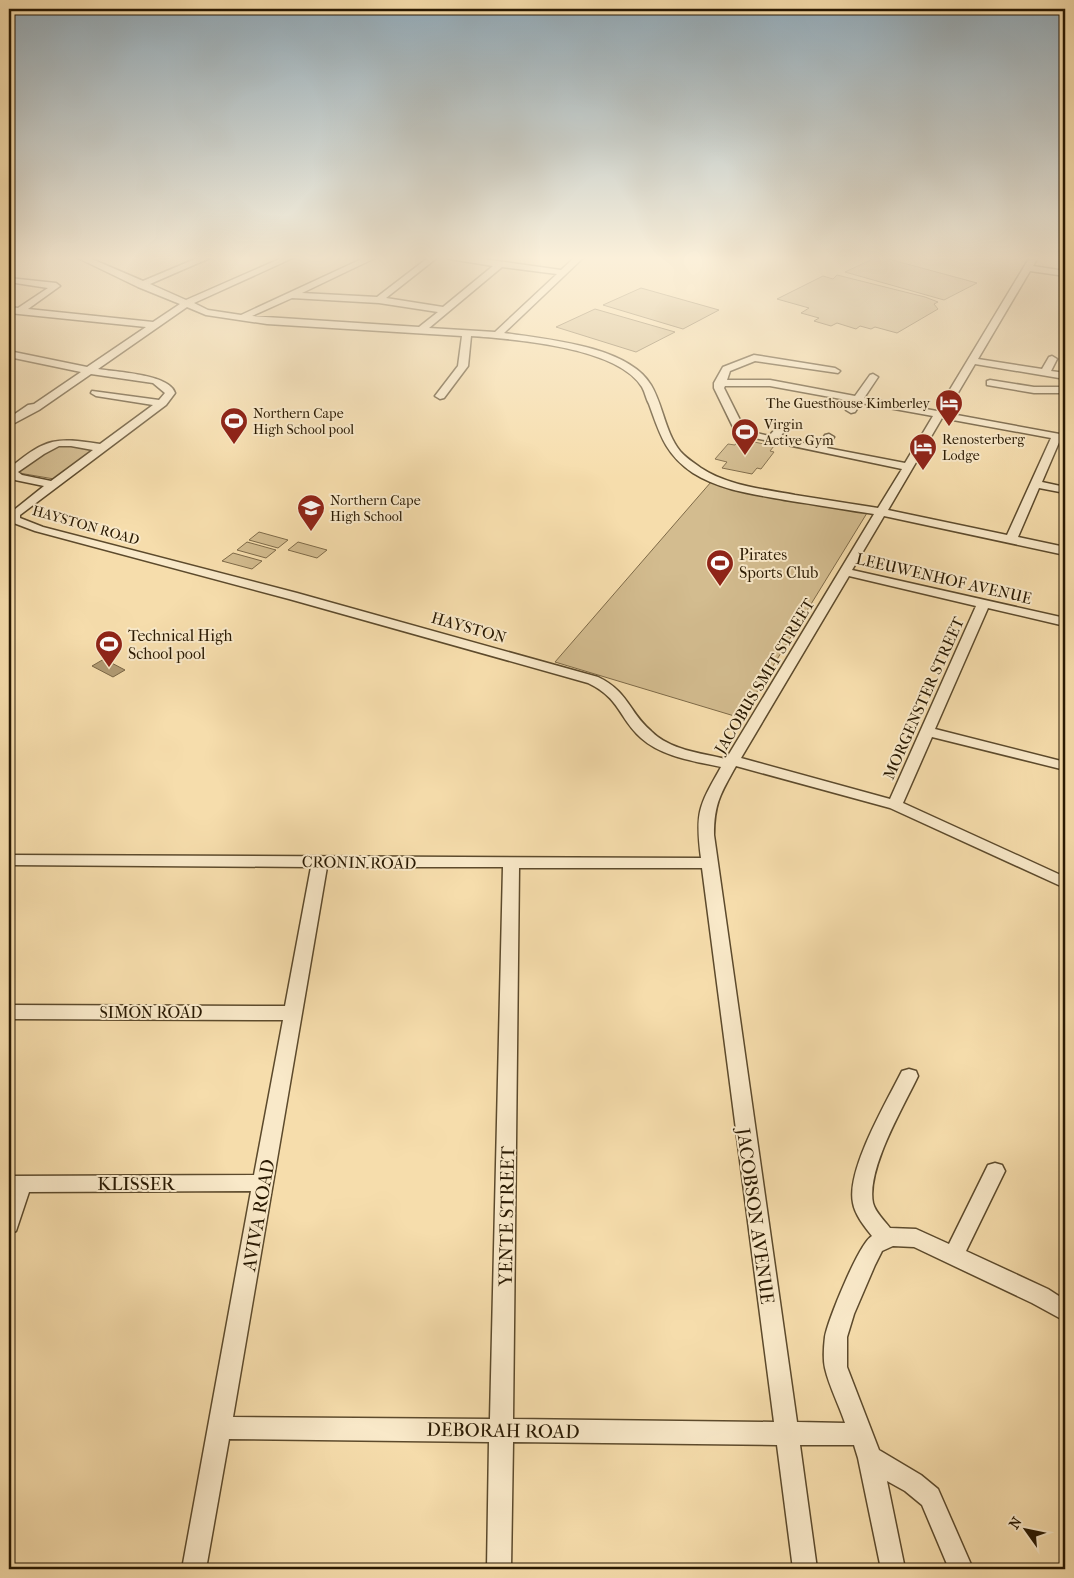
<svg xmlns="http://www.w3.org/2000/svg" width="1074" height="1578" viewBox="0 0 1074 1578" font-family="'IM FELL French Canon',serif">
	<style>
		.green { fill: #d3bc8f; stroke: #7e6a48 }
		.water { fill: #b09a72; stroke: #7a6645 }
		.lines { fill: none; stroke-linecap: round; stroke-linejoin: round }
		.minor-casing { stroke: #5c4a2c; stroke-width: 3 }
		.minor { fill: #f9e9c9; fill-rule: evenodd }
		.labels { text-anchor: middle; stroke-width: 4; stroke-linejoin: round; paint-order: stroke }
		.far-poi-label { font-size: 14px; fill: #291902; stroke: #f9e9c9; text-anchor: start }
		.far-street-label { font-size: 14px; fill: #291902; stroke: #f9e9c9 }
		.poi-label { font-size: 16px; fill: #291902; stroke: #f9e9c9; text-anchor: start }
		.street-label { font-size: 16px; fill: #291902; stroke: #f9e9c9 }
		.near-street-label { font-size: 19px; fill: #291902; stroke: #f9e9c9 }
	</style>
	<rect width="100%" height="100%" fill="#f6ddac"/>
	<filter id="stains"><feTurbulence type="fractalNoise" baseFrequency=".004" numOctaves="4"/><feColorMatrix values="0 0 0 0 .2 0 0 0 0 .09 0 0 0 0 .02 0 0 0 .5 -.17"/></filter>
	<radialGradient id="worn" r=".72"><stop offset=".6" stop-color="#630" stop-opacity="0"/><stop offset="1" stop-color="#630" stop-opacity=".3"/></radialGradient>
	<!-- green -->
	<g class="green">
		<path d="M877 257H881L977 283 944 300 845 272Z"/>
		<path d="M837 275 925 297 938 302 934 304 938 309 897 333 875 327 871 329 860 326 856 329 837 323 831 326 814 321 819 318 801 313 809 308 777 299 823 276 833 279Z"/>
		<path d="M641 288 719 310 683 329 603 305Z"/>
		<path d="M595 309 675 332 636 352 556 327Z"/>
		<path d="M739 439 774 446 770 451 774 452 761 469 757 468 752 474 722 468 727 462 715 459 728 444 735 445Z"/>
		<path d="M62 441 95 451 54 479 19 473 18 472Z"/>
		<path d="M711 482 867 513 741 718 555 662Z"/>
		<path d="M259 532 288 540 278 548 249 540Z"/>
		<path d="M247 542 276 550 266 558 237 550Z"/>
		<path d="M298 542 327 550 317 558 288 550Z"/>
		<path d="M233 553 262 561 252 569 222 561Z"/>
	</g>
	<!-- water -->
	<path class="water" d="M104 659 125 670 113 677 92 666Z"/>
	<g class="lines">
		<!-- minor casing -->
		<g class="minor-casing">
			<g id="minor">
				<path d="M9 257H15L9 260Z"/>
				<path d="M76 257H87L143 281 200 257H212L150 284 186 300 284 257H295L194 303 208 310 241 315 366 257H377L302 293 377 297 429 257H438L386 298 443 307 493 266 450 259 446 257H469L561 270 575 257H584L504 333C545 339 628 346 651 385 663 405 665 432 680 451 685 457 694 463 701 468 728 486 764 489 795 495 823 499 850 504 878 508L902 469 740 435 733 427 714 388V383L723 367 754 355 835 368 840 371 838 373 755 361 730 371 727 380H770L855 396 870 375 873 374 878 377 864 398 937 411 1030 257H1038L1033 266 1065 271V276L1030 271 978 359 1042 369 1049 357 1052 356 1057 359 1051 371 1065 373V379L975 364 946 413 1065 435V441L1060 440 1042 482 1065 487V493L1039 488 1018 537 1065 547V555L884 516 852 570 1065 618V626L988 608 935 729 1065 762V770L932 737 903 803 1065 877V888L890 808 736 766C721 793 714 803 714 835L797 1422 845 1423C839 1405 829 1386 825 1368 823 1359 824 1345 825 1337 828 1320 859 1243 872 1236 865 1227 855 1215 853 1203 846 1170 887 1101 902 1071L909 1069 916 1071 918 1076C904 1106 866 1169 873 1203 875 1212 885 1221 890 1228L916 1229 949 1244 988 1165 995 1163 1002 1165 1005 1171 966 1251 1048 1289 1065 1300V1321L1032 1303 914 1247 893 1246 882 1251 875 1265 854 1314 847 1337V1367L879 1450 921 1475 938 1489 973 1569H949L922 1505 905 1491 887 1481 905 1569H881L858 1458 854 1445H800L817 1569H793L777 1445 513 1442 511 1569H487L489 1442 229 1439 206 1569H182L251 1191 29 1192 16 1231 9 1234V1176L254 1175 283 1020 9 1019V1005L285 1006 311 867 9 865V855L701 858C695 812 699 806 721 767 694 761 662 757 641 738 618 717 621 699 588 683L289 599 35 531 11 522 9 514 44 486 15 480 9 476V469L11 467C46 438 56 437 100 444L153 405 96 396 91 393 92 391 159 400 165 393 153 383 91 374 39 410 9 426V418L28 405 34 404 81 372 9 357V351L87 367 146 327 9 313V307L18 308 48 288 9 282V278L56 283 60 286 28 309 153 322 180 304 138 287ZM502 267 557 274 495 332 429 328ZM292 298 379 303 438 312 419 327 252 316ZM187 307 206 315 267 324 462 336 458 366 435 396 440 399 444 398 468 366 471 336C514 339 618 347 642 387 645 392 646 399 649 404 660 434 665 454 693 473 721 491 759 495 791 501 819 505 846 510 874 514L726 759C700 753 670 750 651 731 628 711 629 692 598 677L297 593 43 527 20 518V515L166 405 175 393C170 374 115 372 98 369ZM725 386H770L852 401 846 410 851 413 855 412 861 403 933 416 905 463 827 448 834 437 829 434 825 435 818 446 779 438 787 428 782 425 778 426 769 436 748 431 743 426 724 388ZM942 418 1051 438 1007 535 888 510ZM59 446H71L93 450 51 481 22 475 18 472 44 454ZM849 576 976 606 890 799 741 758ZM327 867H503L490 1419 233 1417ZM519 868H702L774 1422 513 1419Z"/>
				<path d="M990 380 1034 387H1065V393H1034L987 385V381Z"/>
			</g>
		</g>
		<!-- minor -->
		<use href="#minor" class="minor"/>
	</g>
	<!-- sky -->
	<linearGradient id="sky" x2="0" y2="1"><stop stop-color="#91aab9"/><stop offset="0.54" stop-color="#fbf0da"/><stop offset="1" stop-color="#fbf0da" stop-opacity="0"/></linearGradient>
	<rect width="1074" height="478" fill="url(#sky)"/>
	<!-- icons -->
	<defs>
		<g id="hotel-pin" transform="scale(1.4375)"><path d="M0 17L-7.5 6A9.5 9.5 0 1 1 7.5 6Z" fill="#8f2418" stroke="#f9e9c9"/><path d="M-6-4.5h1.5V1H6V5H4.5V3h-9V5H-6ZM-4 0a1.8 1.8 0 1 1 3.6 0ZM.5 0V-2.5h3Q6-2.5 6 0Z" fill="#fff"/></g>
		<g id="stadium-pin" transform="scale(1.4375)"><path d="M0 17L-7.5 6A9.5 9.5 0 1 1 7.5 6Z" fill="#8f2418" stroke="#f9e9c9"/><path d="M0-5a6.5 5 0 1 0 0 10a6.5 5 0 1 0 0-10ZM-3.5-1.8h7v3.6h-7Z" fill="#fff"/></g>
		<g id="school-pin" transform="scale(1.4375)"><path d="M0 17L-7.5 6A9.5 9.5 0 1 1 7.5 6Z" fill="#8f2418" stroke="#f9e9c9"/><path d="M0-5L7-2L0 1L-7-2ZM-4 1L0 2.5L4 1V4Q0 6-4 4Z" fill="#fff"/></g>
	</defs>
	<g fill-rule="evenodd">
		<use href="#hotel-pin" x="949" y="403"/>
		<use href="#stadium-pin" x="234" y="421"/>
		<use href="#stadium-pin" x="745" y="432"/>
		<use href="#hotel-pin" x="923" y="447"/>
		<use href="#school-pin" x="311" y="508"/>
		<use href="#stadium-pin" x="720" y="563"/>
		<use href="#stadium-pin" x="109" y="644"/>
	</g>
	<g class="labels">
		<!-- far-poi labels -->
		<g class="far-poi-label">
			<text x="930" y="408" text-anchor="end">The Guesthouse Kimberley</text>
			<text x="253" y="418">Northern Cape<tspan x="253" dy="16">High School pool</tspan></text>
			<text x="764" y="429">Virgin<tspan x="764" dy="16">Active Gym</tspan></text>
			<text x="942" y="444">Renosterberg<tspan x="942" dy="16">Lodge</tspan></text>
			<text x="330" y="505">Northern Cape<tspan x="330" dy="16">High School</tspan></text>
		</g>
		<!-- far-street labels -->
		<g class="far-street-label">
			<text transform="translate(86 525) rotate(16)" y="5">HAYSTON ROAD</text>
		</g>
		<!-- poi labels -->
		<g class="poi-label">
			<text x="739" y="560">Pirates<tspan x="739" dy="18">Sports Club</tspan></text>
			<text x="128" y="641">Technical High<tspan x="128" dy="18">School pool</tspan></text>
		</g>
		<!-- street labels -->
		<g class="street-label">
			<text transform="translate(944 578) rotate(13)" y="6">LEEUWENHOF AVENUE</text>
			<text transform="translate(469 627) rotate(16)" y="6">HAYSTON</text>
			<text transform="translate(764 676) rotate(-59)" y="6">JACOBUS SMIT STREET</text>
			<text transform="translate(923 698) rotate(-66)" y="6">MORGENSTER STREET</text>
			<text transform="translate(359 862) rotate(1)" y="6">CRONIN ROAD</text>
			<text x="151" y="1018">SIMON ROAD</text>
		</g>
		<!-- near-street labels -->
		<g class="near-street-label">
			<text x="136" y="1190">KLISSER</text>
			<text transform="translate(258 1215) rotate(-80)" y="7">AVIVA ROAD</text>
			<text transform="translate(506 1216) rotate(-89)" y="7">YENTE STREET</text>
			<text transform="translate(756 1216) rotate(82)" y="7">JACOBSON AVENUE</text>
			<text transform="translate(503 1430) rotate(1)" y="7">DEBORAH ROAD</text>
		</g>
	</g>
	<!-- margin -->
	<rect width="1074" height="1578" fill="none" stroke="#f6ddac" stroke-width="30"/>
	<rect x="10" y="10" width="1054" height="1558" fill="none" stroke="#291902" stroke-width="2.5"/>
	<rect x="15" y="15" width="1044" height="1548" fill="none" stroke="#291902"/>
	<!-- north arrow -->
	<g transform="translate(1026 1530) rotate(303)" stroke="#f9e9c9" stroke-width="4" paint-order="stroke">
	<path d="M0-4L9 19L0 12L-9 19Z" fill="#291902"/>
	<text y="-8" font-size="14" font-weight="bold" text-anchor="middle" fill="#291902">N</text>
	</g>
	<rect width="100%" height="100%" filter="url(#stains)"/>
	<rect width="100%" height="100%" fill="url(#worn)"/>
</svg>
